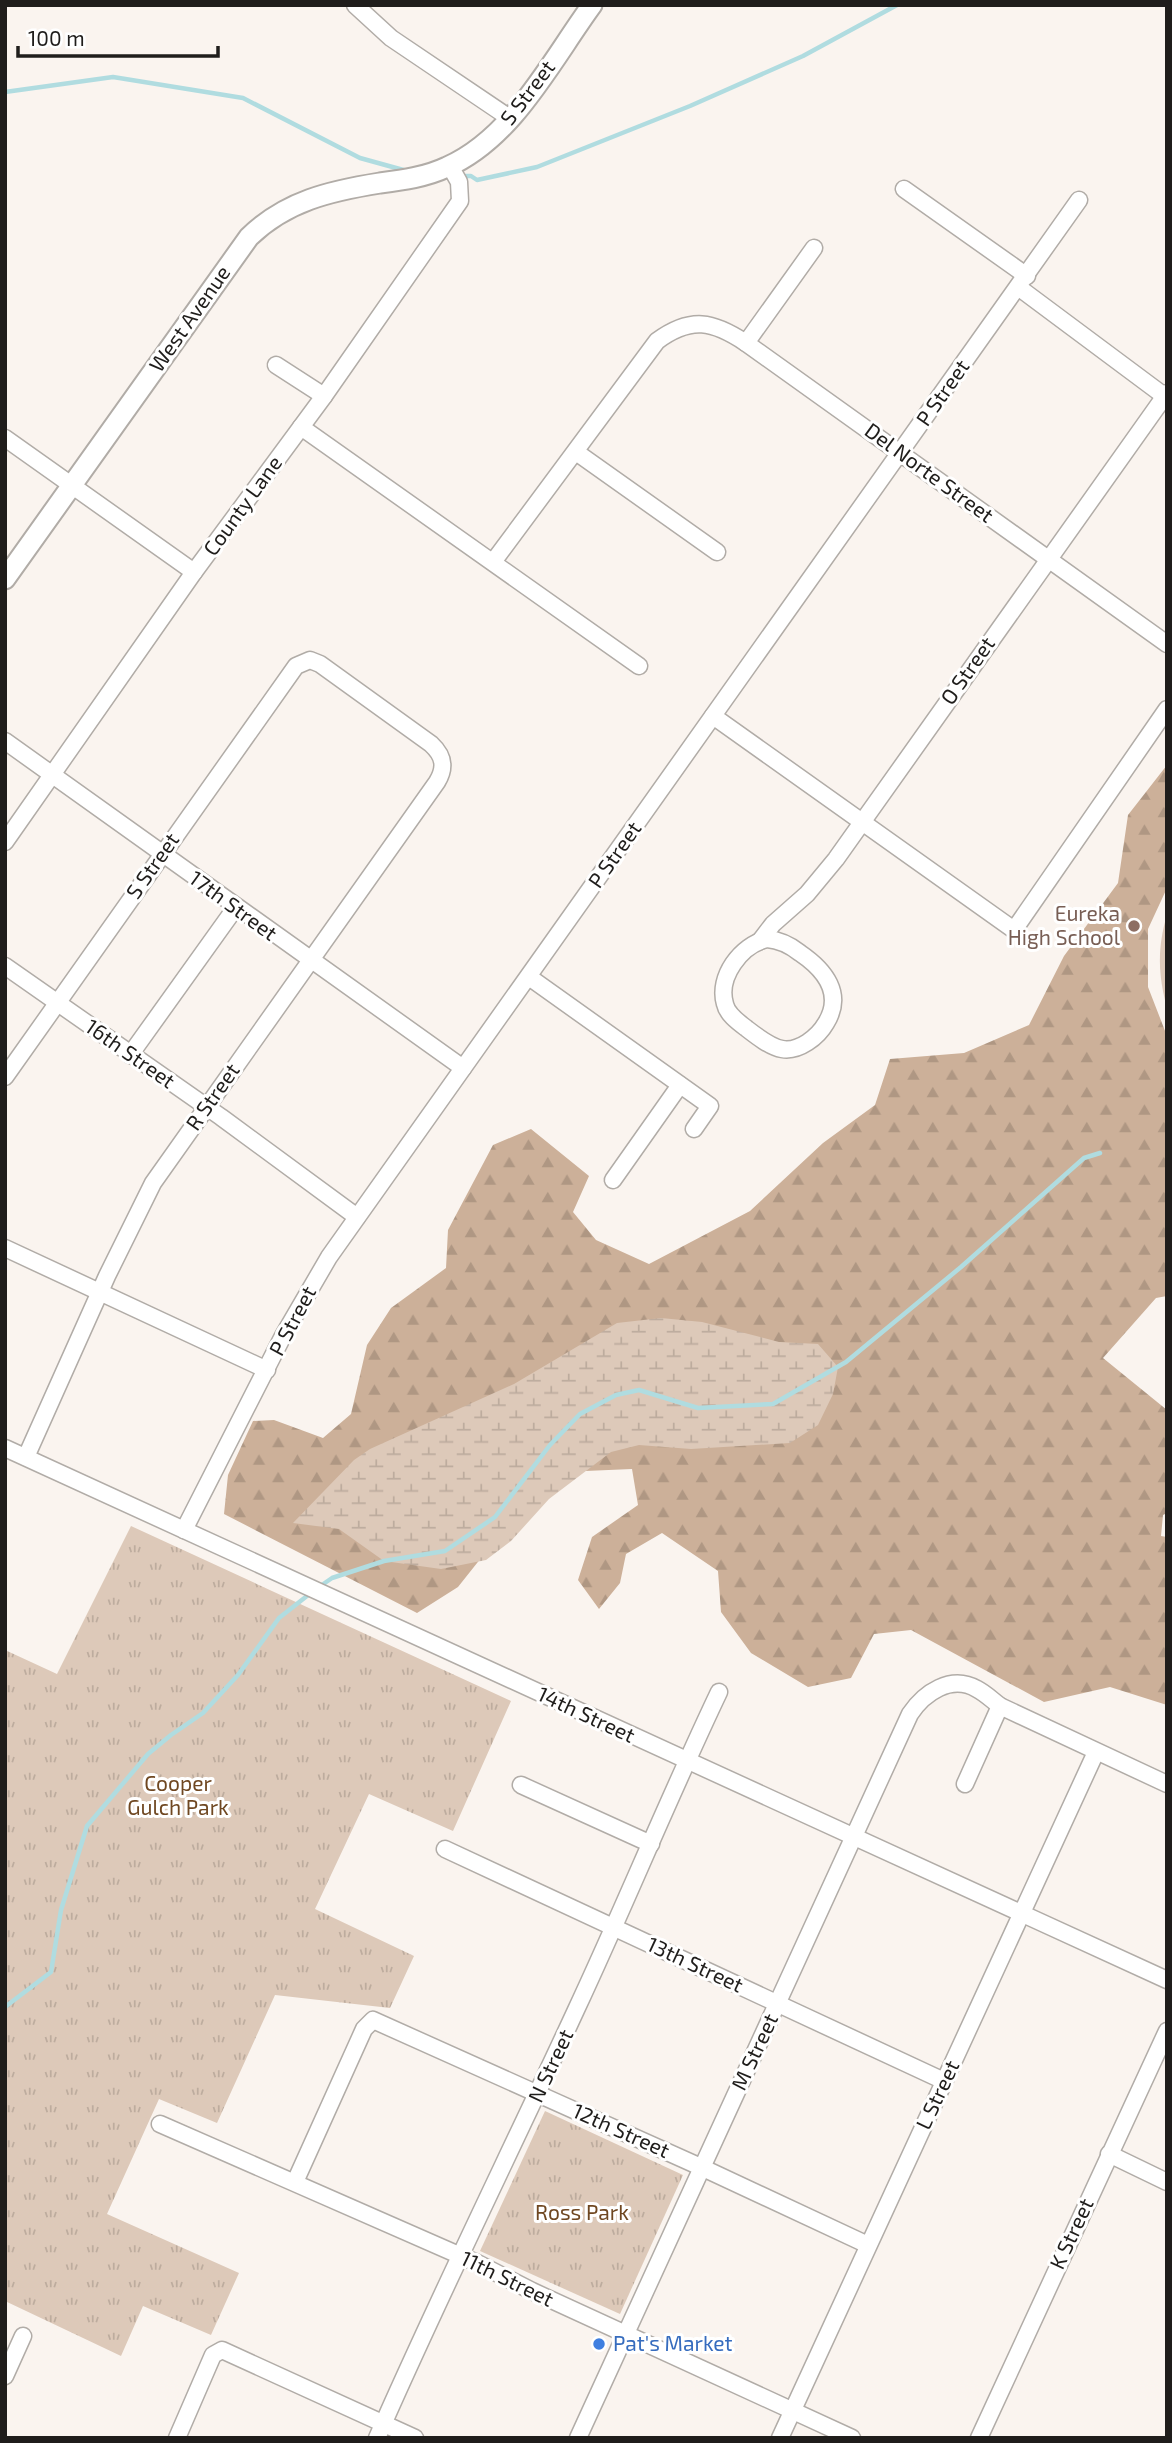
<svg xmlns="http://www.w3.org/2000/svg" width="1172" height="2443" viewBox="0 0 1172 2443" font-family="'Exo 2',sans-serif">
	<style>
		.grass { fill: #ddc9b9 }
		.forest { fill: url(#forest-firs) }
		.wetland { fill: url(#wetland-marsh) }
		.park { fill: url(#park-tufts) }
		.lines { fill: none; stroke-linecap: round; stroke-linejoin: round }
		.stream { stroke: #b0dce0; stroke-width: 4.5 }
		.minor-casing { stroke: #b1aca7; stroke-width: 19 }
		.major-casing { stroke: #b1aca7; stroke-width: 23 }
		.minor { stroke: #fff; stroke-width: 16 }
		.major { stroke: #fff; stroke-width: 19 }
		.education-dot { fill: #8d6e63; stroke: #fff; stroke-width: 2.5 }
		.shop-dot { fill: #3f7fe0; stroke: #fff; stroke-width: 2.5 }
		.labels { text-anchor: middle; stroke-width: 6; stroke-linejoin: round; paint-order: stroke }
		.street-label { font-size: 21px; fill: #1f1d1b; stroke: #fff }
		.education-label { font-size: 21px; fill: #785e54; stroke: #fff; text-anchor: end }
		.park-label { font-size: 21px; fill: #6f4721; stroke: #fff }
		.shop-label { font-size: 21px; fill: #366cbe; stroke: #fff; text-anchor: start }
	</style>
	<defs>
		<pattern id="forest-firs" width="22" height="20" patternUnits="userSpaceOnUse" patternTransform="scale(1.75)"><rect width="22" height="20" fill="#ccb099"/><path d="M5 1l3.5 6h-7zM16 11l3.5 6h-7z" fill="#af9783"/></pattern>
		<pattern id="wetland-marsh" width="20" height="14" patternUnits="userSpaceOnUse" patternTransform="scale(1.75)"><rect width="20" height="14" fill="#ddc9b9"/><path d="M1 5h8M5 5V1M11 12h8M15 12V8" fill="none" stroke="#bdac9e"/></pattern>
		<pattern id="park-tufts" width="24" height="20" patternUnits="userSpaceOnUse" patternTransform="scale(1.75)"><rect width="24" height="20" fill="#ddc9b9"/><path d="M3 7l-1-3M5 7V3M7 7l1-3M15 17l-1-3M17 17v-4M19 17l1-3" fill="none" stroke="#bdac9e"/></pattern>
	</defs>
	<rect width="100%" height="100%" fill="#faf4ef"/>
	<!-- grass -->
	<path class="grass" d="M1167 915V1008C1158 975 1157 948 1167 915Z"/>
	<!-- forest -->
	<path class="forest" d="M1167 765V888L1148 929V987L1167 1036V1296L1156 1298 1103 1358 1167 1410V1513L1163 1515 1161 1536 1167 1537V1705L1110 1687 1044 1702 911 1630 874 1634 851 1678 808 1687 751 1653 721 1612 718 1571 662 1533 626 1554 620 1583 599 1609 578 1580 592 1537 638 1505 632 1469 562 1472 516 1514 458 1587 417 1613 224 1514 228 1475 253 1421 274 1420 323 1438 351 1414 367 1345 391 1308 446 1268 448 1230 493 1145 531 1129 589 1176 573 1212 596 1240 649 1264 750 1211 823 1143 875 1105 890 1059 964 1053 1029 1025 1064 956 1118 883 1128 815Z"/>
	<!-- wetland -->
	<path class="wetland" d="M661 1318 702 1322 779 1342 818 1344 838 1367 833 1394 818 1425 790 1443 691 1449 639 1445 611 1452 549 1499 511 1541 486 1560 441 1569 384 1561 339 1529 293 1523 354 1460 370 1449 514 1384 617 1323Z"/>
	<!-- park -->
	<g class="park">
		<path d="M131 1526 511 1701 453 1831 369 1794 315 1909 414 1956 390 2008 275 1995 217 2123 159 2099 107 2214 239 2273 211 2335 143 2306 121 2356 5 2301V1650L57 1674Z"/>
		<path d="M545 2111 683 2175 620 2314 480 2251Z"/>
	</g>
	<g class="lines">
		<!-- stream -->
		<g class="stream">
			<path d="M5 92 113 77 243 98 360 158 407 171"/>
			<path d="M460 176H471L477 180 537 167 690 106 803 56 897 5"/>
			<path d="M319 1587 332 1578 384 1561 445 1551 495 1517 550 1445 580 1414 616 1395 639 1390 698 1408 773 1404 846 1362 961 1267 1084 1158 1100 1153"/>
			<path d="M5 2007 51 1972 61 1910 87 1826 148 1754 171 1735 203 1713 238 1675 279 1618 312 1592"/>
		</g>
		<!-- minor casing -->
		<g class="minor-casing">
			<g id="minor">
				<path d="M355 5 391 38 511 119"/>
				<path d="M904 189 1027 276"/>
				<path d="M1018 287 1167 398"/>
				<path d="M746 343 814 248"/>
				<path d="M276 365 324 396"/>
				<path d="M301 427 639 666"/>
				<path d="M5 438 194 572"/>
				<path d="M576 452 717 552"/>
				<path d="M493 562 657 341C691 316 713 321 746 343L1167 644"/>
				<path d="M713 716 1014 930 1167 709"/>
				<path d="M5 741 463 1068"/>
				<path d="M5 842 194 572 324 396 460 201 459 182 450 166"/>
				<path d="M767 939C780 940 790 945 800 953 825 970 844 994 826 1023 818 1037 799 1052 782 1049 770 1047 755 1035 746 1028 738 1022 727 1014 725 1004 717 977 741 945 767 939Z"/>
				<path d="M760 941 773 924 807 894 836 859 1167 393"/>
				<path d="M5 966 221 1117 357 1217"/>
				<path d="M529 977 710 1106 694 1129"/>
				<path d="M130 1055 236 907"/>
				<path d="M5 1077 296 666 310 660 320 664 431 744C444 756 446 767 437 782L153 1183 107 1276 26 1457"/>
				<path d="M613 1180 680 1085"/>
				<path d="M5 1248 267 1370"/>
				<path d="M5 1448 1167 1980"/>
				<path d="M184 1530 283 1336 329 1257 1079 200"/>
				<path d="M965 1784 1000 1706"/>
				<path d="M521 1785 651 1844"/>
				<path d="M445 1849 944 2081"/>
				<path d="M160 2124 477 2263 532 2291 852 2438"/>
				<path d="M1109 2154 1167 2182"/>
				<path d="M295 2182 364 2029 373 2020 703 2168 868 2245"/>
				<path d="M5 2376 23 2336"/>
				<path d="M177 2438 213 2355 222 2350 415 2438"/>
				<path d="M377 2438C440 2294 510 2153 576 2010 625 1905 669 1797 719 1692"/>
				<path d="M578 2438 910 1714C924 1693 951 1674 977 1689 985 1693 992 1700 1000 1706L1167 1784"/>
				<path d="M780 2438 1096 1752"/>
				<path d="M979 2438 1167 2031"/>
			</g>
		</g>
		<!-- major casing -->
		<g class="major-casing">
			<path id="major" d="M5 579 249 237C286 201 330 191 380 183 403 180 426 177 447 167 513 138 551 61 592 5"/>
		</g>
		<!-- minor -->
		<use href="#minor" class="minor"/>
		<!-- major -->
		<use href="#major" class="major"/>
	</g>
	<!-- markers -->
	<circle class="education-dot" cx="1134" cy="926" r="7"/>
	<circle class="shop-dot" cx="599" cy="2344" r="7"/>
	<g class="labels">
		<!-- street labels -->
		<g class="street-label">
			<text transform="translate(528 93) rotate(-53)" y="7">S Street</text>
			<text transform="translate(190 319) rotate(-55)" y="7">West Avenue</text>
			<text transform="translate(943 393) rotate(-55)" y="7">P Street</text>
			<text transform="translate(929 473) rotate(36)" y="7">Del Norte Street</text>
			<text transform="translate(243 506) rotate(-54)" y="7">County Lane</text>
			<text transform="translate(968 671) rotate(-55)" y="7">O Street</text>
			<text transform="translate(615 855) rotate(-55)" y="7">P Street</text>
			<text transform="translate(153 866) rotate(-55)" y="7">S Street</text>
			<text transform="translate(233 906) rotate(36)" y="7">17th Street</text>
			<text transform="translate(130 1054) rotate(35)" y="7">16th Street</text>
			<text transform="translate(213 1097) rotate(-55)" y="7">R Street</text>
			<text transform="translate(293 1321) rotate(-62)" y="7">P Street</text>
			<text transform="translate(586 1715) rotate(25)" y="7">14th Street</text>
			<text transform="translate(695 1965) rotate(25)" y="7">13th Street</text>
			<text transform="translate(755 2052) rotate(-65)" y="7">M Street</text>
			<text transform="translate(551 2066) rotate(-65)" y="7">N Street</text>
			<text transform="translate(938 2095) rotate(-65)" y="7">L Street</text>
			<text transform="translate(621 2131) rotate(24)" y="7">12th Street</text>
			<text transform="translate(1072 2234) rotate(-65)" y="7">K Street</text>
			<text transform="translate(507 2279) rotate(26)" y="7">11th Street</text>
		</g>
		<!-- education labels -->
		<g class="education-label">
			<text x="1120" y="921">Eureka<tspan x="1120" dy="24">High School</tspan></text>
		</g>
		<!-- park labels -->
		<g class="park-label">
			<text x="178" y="1791">Cooper<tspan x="178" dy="24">Gulch Park</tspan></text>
			<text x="582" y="2220">Ross Park</text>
		</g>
		<!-- shop labels -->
		<g class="shop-label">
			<text x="613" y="2351">Pat's Market</text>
		</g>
	</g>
	<!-- border -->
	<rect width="1172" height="2443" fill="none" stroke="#1f1d1b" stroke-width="14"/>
	<!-- scale -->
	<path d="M18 46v10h200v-10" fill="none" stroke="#1f1d1b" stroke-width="3.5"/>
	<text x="28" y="46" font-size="21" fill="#1f1d1b" stroke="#ffffff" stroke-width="5" paint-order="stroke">100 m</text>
</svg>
